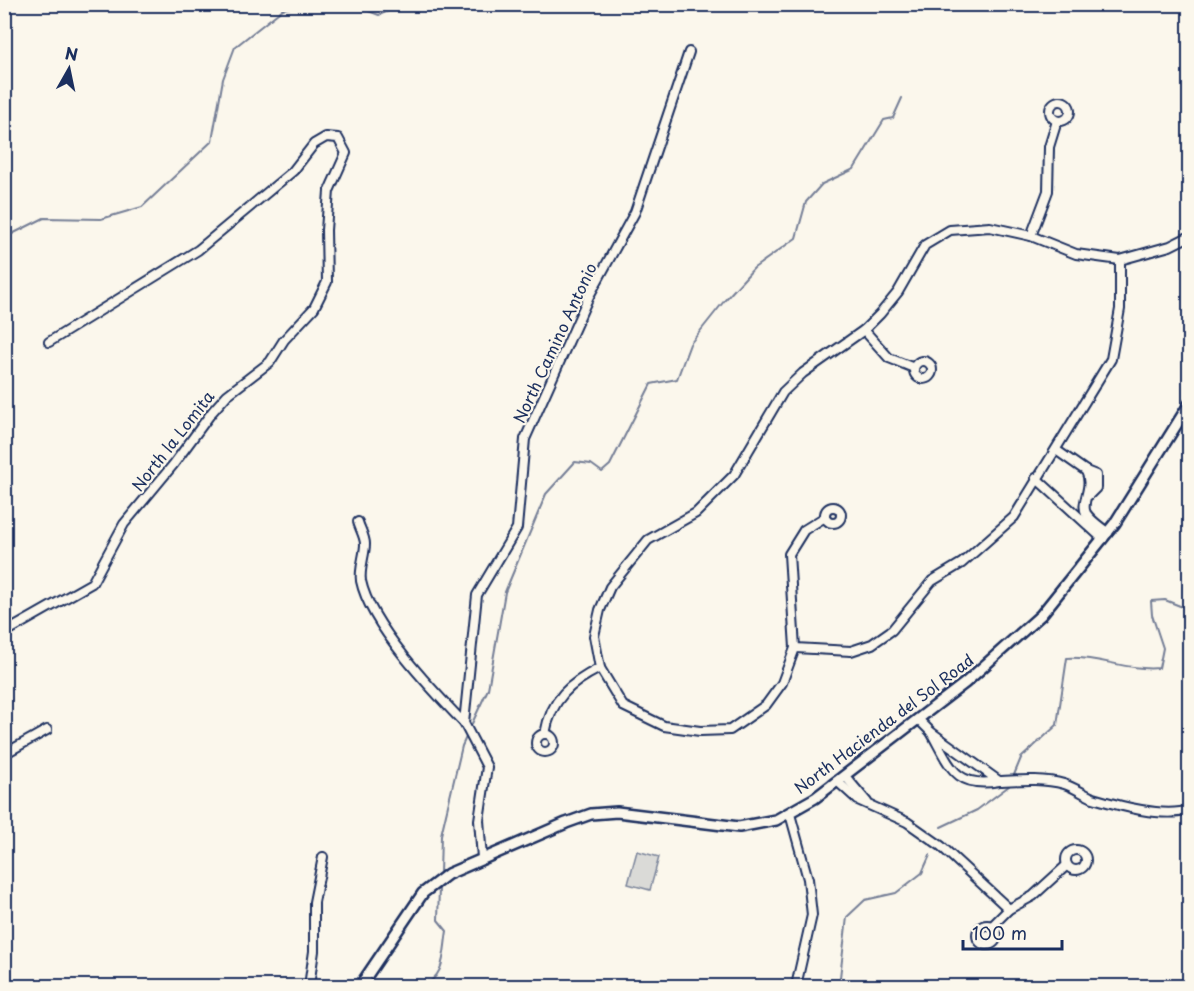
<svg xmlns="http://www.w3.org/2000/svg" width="1194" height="991" viewBox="0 0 1194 991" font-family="'Playpen Sans',sans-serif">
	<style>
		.green { fill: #dadad7; stroke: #7a849a; stroke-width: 1.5 }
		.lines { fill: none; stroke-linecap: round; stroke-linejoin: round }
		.stream { stroke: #747e96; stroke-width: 2 }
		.minor-casing { stroke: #1b2f5e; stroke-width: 12 }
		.tertiary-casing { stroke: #1b2f5e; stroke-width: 14 }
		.minor { stroke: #fbf7ec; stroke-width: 8 }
		.tertiary { stroke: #fbf7ec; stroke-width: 9 }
		.labels { text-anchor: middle; stroke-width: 4.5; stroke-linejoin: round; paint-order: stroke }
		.street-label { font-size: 16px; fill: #1b2f5e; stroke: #fbf7ec }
	</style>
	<rect width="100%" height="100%" fill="#fbf7ec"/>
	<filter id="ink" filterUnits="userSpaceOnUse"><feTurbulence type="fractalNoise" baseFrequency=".0167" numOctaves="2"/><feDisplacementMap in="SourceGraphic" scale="12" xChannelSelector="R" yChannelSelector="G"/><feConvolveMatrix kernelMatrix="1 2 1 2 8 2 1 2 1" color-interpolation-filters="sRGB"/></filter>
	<g filter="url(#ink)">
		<!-- green -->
		<path class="green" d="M637 851 659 857 650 890 628 884Z"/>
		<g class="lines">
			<!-- stream -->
			<g class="stream">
				<path d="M350 4 379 15 405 4"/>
				<path d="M4 238 44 218 101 219 142 207 212 141 223 79 235 47 283 9 302 4"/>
				<path d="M469 730 488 689 505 592 546 494 575 462 591 464 602 472 610 465 651 384 677 379 690 344 725 300 754 268 796 238 806 202 822 184 854 169 884 120 893 118 902 98"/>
				<path d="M1014 775 1021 758 1057 725 1067 658C1099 656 1127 671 1159 668L1163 648 1152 615 1151 601 1165 600 1190 610"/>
				<path d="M941 827 977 810 1009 786"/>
				<path d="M440 874 441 835 462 746 467 735"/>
				<path d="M372 984 407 986"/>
				<path d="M421 986C446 978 443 953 447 931L438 920 439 888"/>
				<path d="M839 986 847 917 865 900 896 893 922 873 930 855"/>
			</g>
			<!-- minor casing -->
			<g class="minor-casing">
				<g id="minor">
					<circle cx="1060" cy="111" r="10"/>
					<path d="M1031 236 1048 191 1049 147 1057 121"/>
					<path d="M864 330 889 358 914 368"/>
					<circle cx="923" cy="370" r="9"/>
					<path d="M1056 450 1086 471 1096 475V488L1089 495"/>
					<path d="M1086 471C1094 488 1080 502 1086 513 1091 521 1101 527 1108 533"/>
					<path d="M1036 478 1103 539"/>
					<circle cx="833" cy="515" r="8"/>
					<path d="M825 517 804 530 789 554 795 648 782 683 766 705 730 730 700 731 664 726 623 706 600 668 594 636 600 610 610 587 648 540 696 513 734 475 783 392 803 373 864 330 880 314 898 292 925 245 950 230 990 227 1031 236 1076 254 1120 260 1170 246 1190 236"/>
					<path d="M358 522C360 529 365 537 365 544 365 555 359 569 361 581 370 625 433 691 464 723"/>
					<path d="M4 633 92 583 124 524 173 465 212 412 227 395 270 362 284 340 314 308 327 282 326 230 329 191 346 153 338 138 326 137 314 144 293 171 198 250 49 342"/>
					<path d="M795 648 851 651 872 644 892 630 932 581 962 563 1014 517 1111 359 1120 309V260"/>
					<path d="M918 719 931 732"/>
					<path d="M931 732 999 781C955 789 950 766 931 732Z"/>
					<circle cx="545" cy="743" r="9"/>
					<path d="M545 734C551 699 570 683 600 668"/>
					<path d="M4 754 47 730"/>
					<path d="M845 776 867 802"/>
					<path d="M837 781 858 800 907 822 941 846 1009 909"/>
					<path d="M999 781C1020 780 1043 778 1064 784 1074 787 1083 794 1093 798 1120 806 1162 818 1190 810"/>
					<path d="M790 814 808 879 812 915 796 986"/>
					<circle cx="1076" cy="860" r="10"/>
					<path d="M482 858 479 820 487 767 464 723 477 595 517 528 525 439 589 296 635 212 689 52"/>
					<circle cx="987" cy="935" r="10"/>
					<path d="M992 926 1009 909 1033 896 1067 865"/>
					<path d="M309 986 314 951V902L323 857"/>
				</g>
			</g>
			<!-- tertiary casing -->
			<g class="tertiary-casing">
				<path id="tertiary" d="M360 986 423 893 448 874 566 823 591 814 617 812 739 827 776 820 815 798 965 683 1041 615 1115 523 1190 403"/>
			</g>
			<!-- minor -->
			<use href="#minor" class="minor"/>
			<!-- tertiary -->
			<use href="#tertiary" class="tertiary"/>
		</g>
	</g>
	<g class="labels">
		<!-- street labels -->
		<g class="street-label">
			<text transform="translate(555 343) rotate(-65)" y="6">North Camino Antonio</text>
			<text transform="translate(173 441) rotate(-52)" y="6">North la Lomita</text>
			<text transform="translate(884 724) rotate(-37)" y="6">North Hacienda del Sol Road</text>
		</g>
	</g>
	<!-- margin -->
	<rect width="1194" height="991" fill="none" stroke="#fbf7ec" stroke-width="24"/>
	<rect x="12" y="12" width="1170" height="967" fill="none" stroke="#1b2f5e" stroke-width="2" filter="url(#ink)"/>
	<!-- north arrow -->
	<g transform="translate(69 69) rotate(9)" stroke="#fbf7ec" stroke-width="4.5" paint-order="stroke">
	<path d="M0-4.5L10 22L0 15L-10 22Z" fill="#1b2f5e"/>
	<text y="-9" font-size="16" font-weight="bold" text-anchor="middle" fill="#1b2f5e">N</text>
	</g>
	<!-- scale -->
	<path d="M963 940v9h99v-9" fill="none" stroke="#1b2f5e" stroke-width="3"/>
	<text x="972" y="940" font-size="18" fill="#1b2f5e" stroke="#fbf7ec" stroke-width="4.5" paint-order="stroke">100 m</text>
</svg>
